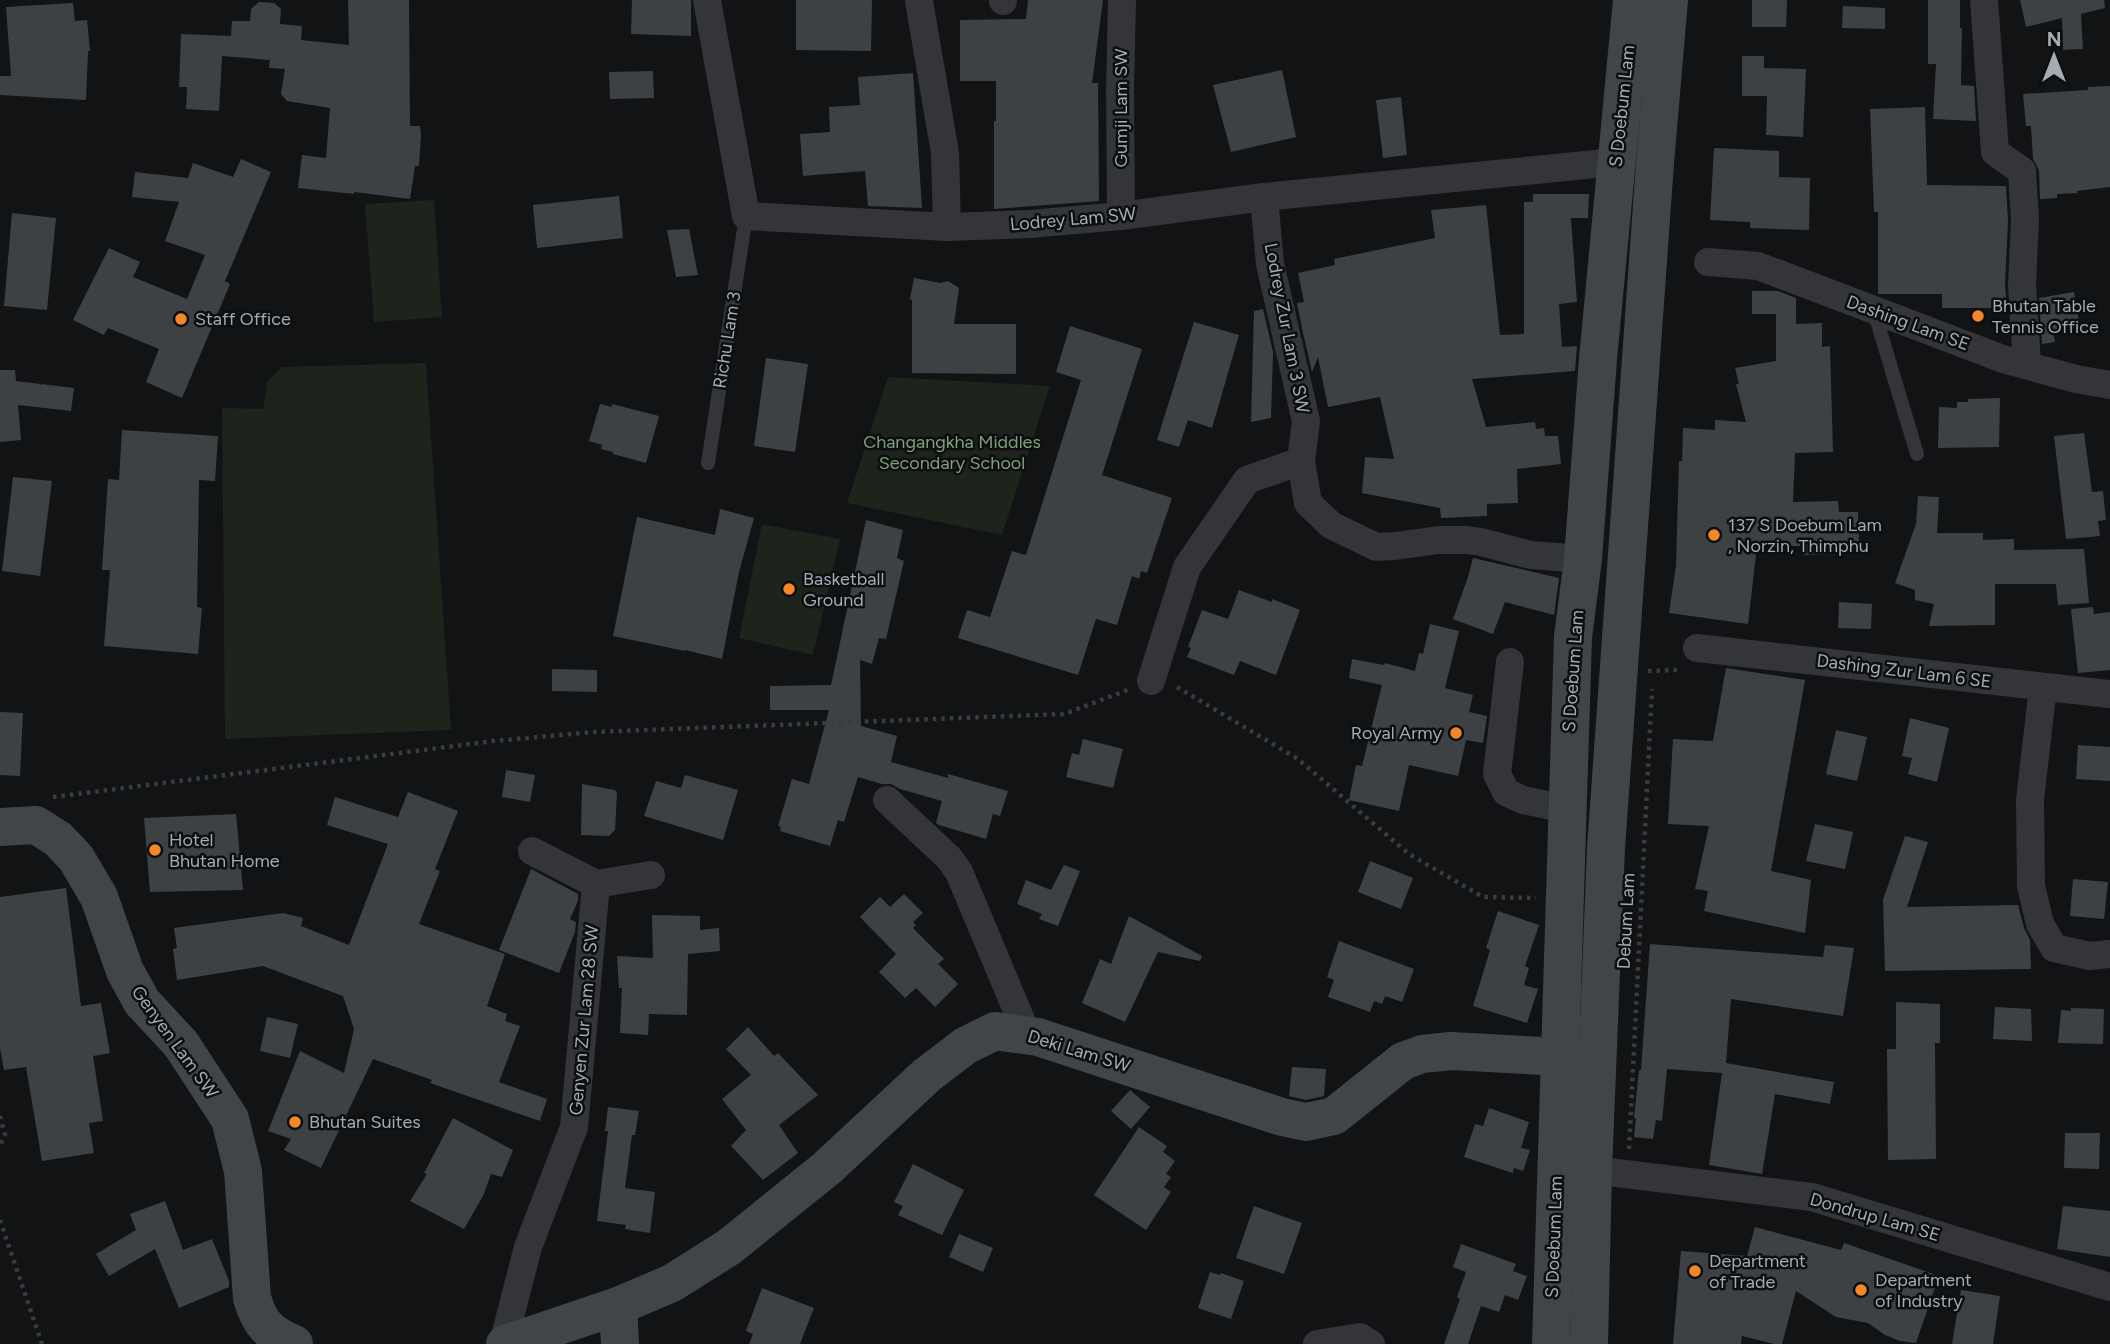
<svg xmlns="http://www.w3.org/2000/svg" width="2110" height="1344" viewBox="0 0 2110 1344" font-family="Figtree,sans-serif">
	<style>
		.green { fill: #1d241c }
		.building { fill: #3e4144 }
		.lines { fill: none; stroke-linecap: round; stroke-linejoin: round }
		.path { stroke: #393d40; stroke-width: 4.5; stroke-dasharray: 3.5 5; stroke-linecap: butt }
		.lane { stroke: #333539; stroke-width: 14 }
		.street { stroke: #333539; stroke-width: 28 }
		.secondary { stroke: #414549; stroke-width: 38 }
		.poi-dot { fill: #f68729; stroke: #0d0e0f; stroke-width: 2.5 }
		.labels { text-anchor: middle; stroke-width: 5; stroke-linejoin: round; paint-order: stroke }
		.street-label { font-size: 18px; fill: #a3acb5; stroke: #0d0e0f }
		.poi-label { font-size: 18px; fill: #a3acb5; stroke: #0d0e0f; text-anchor: start }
		.park-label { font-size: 18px; fill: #7fa17a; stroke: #0d0e0f }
	</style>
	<rect width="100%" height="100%" fill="#121314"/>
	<!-- green -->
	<g class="green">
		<path d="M434 200 442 317 374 322 365 204Z"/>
		<path d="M426 363 451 730 225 739 222 408 263 409 267 382 282 367Z"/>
		<path d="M888 377 1050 386 1002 535 847 503Z"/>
		<path d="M762 524 840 539 813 655 739 638Z"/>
	</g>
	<!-- building -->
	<g class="building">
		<path d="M348 0H409L410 126H420L421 135 419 166H415L410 199 354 192V194L298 188 302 155 326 158 330 108 287 101 281 94 285 69 269 68 270 60 222 56 219 111 186 109 187 87H179L181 34 231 36 232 21H250L251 9 259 2 274 3 281 9 280 24 302 26 301 40 349 45Z"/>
		<path d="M632 0H691V36L631 34Z"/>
		<path d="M796 0H872L871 51 796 50Z"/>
		<path d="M1028 0H1103L1092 83H1098L1099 201 994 209V121H996V81H960V20L1026 19Z"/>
		<path d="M1752 0H1787L1786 27H1752Z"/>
		<path d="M1928 0H1960V28H1962L1961 85 1974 86 1976 121 1933 119 1936 64H1928Z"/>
		<path d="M2020 0H2104L2105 8 2081 14 2083 49 2063 50 2062 18 2026 27Z"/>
		<path d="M73 3 75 21 87 20 90 51H88L86 100 0 95V76H11L6 7Z"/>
		<path d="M1843 6 1885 8V29L1842 28Z"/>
		<path d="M1742 56H1764V68L1806 69 1803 137 1766 135 1767 96H1742Z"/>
		<path d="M1282 70 1296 137 1231 152 1213 85Z"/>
		<path d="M653 71 654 98 610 99 609 72Z"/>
		<path d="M913 73 922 208 868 206 865 171 803 176 800 134 830 132 829 107 860 105 858 77Z"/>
		<path d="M2110 86V187L2077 191V193L2057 194V198L2040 199 2039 170 2033 159 2031 126H2026L2023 94 2088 90V87Z"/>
		<path d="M1401 97 1407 155 1383 158 1376 100Z"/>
		<path d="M1925 107 1927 185 2006 186 2008 220 2005 284 2007 308H1942V294H1878V212H1874L1870 109Z"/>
		<path d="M1714 148 1779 151V177L1810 178 1809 230 1750 228V222L1710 220Z"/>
		<path d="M241 159 271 172 225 281 230 284 182 398 146 382 159 349 108 328 104 335 73 320 109 248 140 262 133 277 187 299 205 255 165 241 179 202 132 197 135 172 188 178 193 163 233 177Z"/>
		<path d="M1533 194H1589L1588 218H1571L1577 302 1559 304 1562 347 1577 346 1575 371 1472 379 1486 427 1535 422 1536 429 1544 428 1545 436H1558L1561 464 1517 469 1518 503 1487 504V516L1441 518 1440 508 1362 493 1365 457 1394 459 1380 397 1328 407 1318 357 1312 372 1303 333 1297 303 1304 302 1298 273 1335 265 1334 259 1435 238 1431 210 1486 205 1500 335 1524 334V202H1533Z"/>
		<path d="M619 196 623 238 537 248 533 205Z"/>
		<path d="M12 213 56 218 47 310 4 306Z"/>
		<path d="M689 229 698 275 676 277 667 230Z"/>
		<path d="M914 278 941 283 948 281 959 288 954 324H1016V374L912 373V300L910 299Z"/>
		<path d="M1752 291H1778L1796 298V324L1822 323V347L1830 346 1833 452 1795 453 1793 502 1838 501 1839 512H1858L1859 542H1841V554L1802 555V546H1757L1748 624 1669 613 1676 566 1679 461H1682L1683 428 1715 430V420L1746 422 1736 384H1739L1735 368 1776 361V314H1752Z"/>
		<path d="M2074 292 2079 322 2065 324V329L2053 331 2055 342 2042 344 2039 298Z"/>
		<path d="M1263 309 1273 352 1271 418 1251 422 1254 311Z"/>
		<path d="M1194 322 1239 335 1212 428 1188 420 1179 447 1157 440Z"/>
		<path d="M1070 326 1142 349 1102 475 1172 498 1147 573 1141 571 1139 579 1132 576 1117 625 1096 619 1078 675 958 638 967 610 990 617 1012 551 1026 555 1081 380 1056 372Z"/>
		<path d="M766 358 808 364 795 452 754 446Z"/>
		<path d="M0 370H15L16 381 40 384V386L41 384 74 388 71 411 18 405 21 440 0 442Z"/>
		<path d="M2000 398 1999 447 1938 448 1939 407 1957 408V402H1968V399Z"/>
		<path d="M600 404 612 407V404L659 416 646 463 613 454V452L601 449 602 445 589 441Z"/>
		<path d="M122 430 218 436 215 481 199 480 197 607 202 608 198 654 104 646 110 570H102L108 479 119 480Z"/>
		<path d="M2084 433 2092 492 2103 491 2106 520 2098 521 2100 536 2066 539 2054 436Z"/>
		<path d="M13 477 52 481 40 576 2 571Z"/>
		<path d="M1918 496 1939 497 1937 533H1983V540L2014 539V550L2084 549 2089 603 2058 605 2056 584H1995V625L1929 626 1934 604 1915 600V590L1895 583 1916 524Z"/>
		<path d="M720 509 754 518 739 572 722 659 685 650V651L613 636 637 517 715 535Z"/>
		<path d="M866 520 903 530 897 558 904 561 886 639 879 638 872 664 860 660 861 726 897 736 891 762 948 778V774L1008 791 1000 816 993 814 986 839 939 825 936 823 942 801 900 789 891 784H882L858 777 844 822 838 820 830 846 780 831 781 827 778 826 792 779 809 784 829 710H770V686L831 685Z"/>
		<path d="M1473 558 1559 578 1554 615 1505 602 1493 634 1453 619 1468 577Z"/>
		<path d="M1239 590 1272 602V599L1300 610 1276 675 1240 661 1234 675 1187 657 1191 648 1188 647 1202 610 1228 619Z"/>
		<path d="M1839 602 1872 604 1871 629 1838 628Z"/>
		<path d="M2093 607 2094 614 2110 612V670L2078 673 2071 609Z"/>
		<path d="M1430 624 1459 631 1445 688 1473 695 1469 712 1487 716 1483 743 1466 740 1458 776 1409 765 1399 811 1349 800 1356 765 1362 766 1382 685 1349 678 1352 659 1384 665 1385 663 1415 671 1419 653 1423 654Z"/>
		<path d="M1726 668 1805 680 1771 871 1811 880 1805 933 1704 911 1708 891 1695 889 1709 826 1668 824 1673 739 1713 741Z"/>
		<path d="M552 669 597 670V692L552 691Z"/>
		<path d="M0 712 23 713 20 776 0 775Z"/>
		<path d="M1910 718 1949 728 1937 782 1908 774 1912 758 1902 756Z"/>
		<path d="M1836 730 1867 737 1857 781 1826 774Z"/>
		<path d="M1083 739 1123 749 1113 788 1066 777 1072 753 1079 755Z"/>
		<path d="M2078 745 2110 747V781L2076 779Z"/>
		<path d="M506 770 535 775 530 802 502 797Z"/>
		<path d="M685 775 738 790 723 840 644 816 656 781 681 788Z"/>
		<path d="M582 784 615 790 617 793 615 830 609 836 581 835Z"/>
		<path d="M408 792 458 811 435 869 440 871 419 924 505 954 487 1006 507 1014 505 1021 520 1026 499 1082 547 1099 540 1121 430 1083 432 1080 373 1059 321 1168 284 1150 291 1139 268 1131 300 1051 344 1073 354 1029 343 996 263 966 177 980 173 949 177 948 174 928 283 913 303 918 301 926 349 945 388 844 327 825 335 797 398 817Z"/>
		<path d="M236 814 243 890 150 892 144 818Z"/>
		<path d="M1815 824 1853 832 1845 869 1806 861Z"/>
		<path d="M1905 836 1928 842 1907 907 2018 905 2024 928 2030 940 2031 969 1885 971 1883 900Z"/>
		<path d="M1370 861 1413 878 1401 909 1358 892Z"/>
		<path d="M1064 865 1080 871 1058 926 1039 919 1042 914 1017 904 1026 880 1051 890Z"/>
		<path d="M531 869 578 894V901L570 919 576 922 575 932 559 973 499 950Z"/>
		<path d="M2073 879 2108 882 2104 919 2070 916Z"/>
		<path d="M66 888 81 1006 101 1003 110 1053 93 1056 103 1121 89 1123 94 1153 42 1161 26 1067 4 1070 0 1048V897Z"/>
		<path d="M904 894 923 913 913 922 916 925 913 928 944 959 938 964 958 984 935 1007 916 988 905 998 879 972 896 954 860 917 880 897 890 907Z"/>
		<path d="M1498 911 1539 925 1525 966 1529 968 1524 985 1538 989 1527 1023 1473 1006 1490 950 1486 948Z"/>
		<path d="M652 915 700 916V930L719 928 720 951 688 954 687 1015 649 1014 648 1035 620 1033 622 988H619L617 956 653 958Z"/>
		<path d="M1129 916 1202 956 1200 961 1158 952 1125 1022 1082 1003 1100 959 1111 964Z"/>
		<path d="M1339 941 1414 969 1402 1002 1385 996 1382 1004 1374 1001 1370 1012 1328 997 1334 980 1327 977Z"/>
		<path d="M1650 944 1823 957 1825 945 1854 948 1843 1016 1731 999 1726 1063 1834 1082 1830 1104 1775 1094 1762 1174 1709 1165 1722 1073 1667 1069 1662 1121 1656 1120 1653 1139 1634 1137 1636 1118H1634L1639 1070H1641Z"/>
		<path d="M1896 1002 1940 1004V1043H1935L1936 1159 1888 1160 1887 1049H1896Z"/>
		<path d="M1995 1007 2031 1009 2032 1041 1993 1039Z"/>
		<path d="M2071 1008 2104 1009 2103 1044 2058 1043 2061 1010 2071 1011Z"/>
		<path d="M267 1017 298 1024 290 1058 260 1051Z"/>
		<path d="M748 1027 774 1056 778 1053 818 1095 779 1125 798 1153 763 1180 731 1146 746 1130 722 1099 751 1075 726 1049Z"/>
		<path d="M1292 1067 1326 1069 1324 1096 1306 1100 1289 1096Z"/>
		<path d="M1130 1090 1150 1107 1131 1129 1111 1111Z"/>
		<path d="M608 1107 639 1111 635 1135H632L625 1188 655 1192 650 1233 625 1229 626 1225 597 1221 608 1131H605Z"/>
		<path d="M1489 1108 1529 1122 1521 1148 1530 1150 1523 1171 1514 1168 1513 1173 1464 1157 1475 1124 1483 1126Z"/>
		<path d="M453 1118 513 1150 502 1177 491 1174 483 1196 464 1229 410 1201 427 1174 424 1173Z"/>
		<path d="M1139 1127 1167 1146 1163 1152 1175 1161 1166 1174 1171 1177 1164 1187 1171 1192 1146 1230 1094 1195Z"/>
		<path d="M2065 1133H2100L2099 1169 2064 1168Z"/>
		<path d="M913 1164 964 1190 942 1235 898 1215 903 1206 894 1202Z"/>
		<path d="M165 1201 183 1250 212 1239 229 1281V1287L179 1308 155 1249 109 1276 96 1254 136 1230 130 1214Z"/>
		<path d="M1254 1206 1302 1223 1284 1274 1236 1258Z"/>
		<path d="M2063 1206 2110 1211V1257L2057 1249Z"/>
		<path d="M1755 1227 1841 1250 1844 1243 1939 1276 1916 1343 1900 1341 1885 1335 1868 1323 1836 1317 1796 1291 1782 1344H1774L1742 1336 1741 1344H1673L1681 1251 1747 1256Z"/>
		<path d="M959 1234 993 1248 983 1272 949 1257Z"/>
		<path d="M1461 1244 1516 1264 1513 1271 1527 1276 1518 1300 1505 1295 1499 1312 1481 1306 1468 1344H1444L1460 1299 1457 1297 1466 1272 1453 1267Z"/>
		<path d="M1210 1272 1220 1275 1221 1273 1244 1281 1231 1319 1198 1308Z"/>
		<path d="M762 1288 814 1308 800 1344H749L753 1334 746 1331Z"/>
		<path d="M1961 1290 2000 1296 1993 1344H1952Z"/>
	</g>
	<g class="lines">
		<!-- path -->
		<g class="path">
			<path d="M1648 671 1677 670 1680 667"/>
			<path d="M1177 687 1298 759 1409 854 1483 897 1536 898"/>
			<path d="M53 797 494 741 593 732 1064 714 1128 690"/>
			<path d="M0 1116 5 1135 0 1145"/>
			<path d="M1629 1149 1652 689"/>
			<path d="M0 1220 42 1344"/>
		</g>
		<!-- lane -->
		<g class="lane">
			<path d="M1874 311 1917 454"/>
			<path d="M708 463 746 216"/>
		</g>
		<!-- street -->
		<g class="street">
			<path d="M707 0 746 216 947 227 1030 224 1121 216 1264 197 1616 162"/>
			<path d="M1003 0V1"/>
			<path d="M1984 0 1995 152 2022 171 2025 220 2022 285 2027 364"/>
			<path d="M919 1 945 153 947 227"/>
			<path d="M1264 197 1270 264 1306 421 1301 461 1308 503 1331 525 1376 547 1395 546 1439 540H1467L1481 542 1531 555 1583 559"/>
			<path d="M1121 216 1120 89 1122 0"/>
			<path d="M1708 262 1758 266 2003 359 2076 379 2110 385"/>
			<path d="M1697 648 2110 694"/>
			<path d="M1510 662 1497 774 1506 792 1523 800 1567 809"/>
			<path d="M1151 681 1187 567 1247 480 1301 461"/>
			<path d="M2043 687 2030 800 2031 886 2040 924 2054 948 2090 956 2110 954"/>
			<path d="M887 800 949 858 959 872 1021 1020 1022 1033"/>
			<path d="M596 884 651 875"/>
			<path d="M1593 1170 1812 1197 2110 1287"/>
			<path d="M503 1344 528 1247 574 1127 596 884 532 851"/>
			<path d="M1317 1344 1360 1337 1371 1344"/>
		</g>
		<!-- secondary -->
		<g class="secondary">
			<path d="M0 827 36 825 58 839 76 858 99 897 125 971 142 1002 181 1044 230 1119 243 1171 252 1298C260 1325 269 1333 294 1344"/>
			<path d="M618 1306 620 1344"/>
			<path d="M505 1344 618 1306 672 1283 729 1247 827 1168 927 1075 965 1046 995 1031 1038 1037 1282 1117 1306 1122 1334 1116 1403 1061 1422 1054 1451 1051 1561 1057"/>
			<path d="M1551 1344 1573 637 1583 559 1598 359 1632 0"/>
			<path d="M1589 1344 1593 1170 1606 848 1655 163 1669 0"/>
		</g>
	</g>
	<!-- markers -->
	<g class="poi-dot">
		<circle cx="1978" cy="316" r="7"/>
		<circle cx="181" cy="319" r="7"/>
		<circle cx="1714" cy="535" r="7"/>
		<circle cx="789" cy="589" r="7"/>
		<circle cx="1456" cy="733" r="7"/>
		<circle cx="155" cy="850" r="7"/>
		<circle cx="295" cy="1122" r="7"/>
		<circle cx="1695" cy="1271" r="7"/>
		<circle cx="1861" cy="1290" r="7"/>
	</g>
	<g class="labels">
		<!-- street labels -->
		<g class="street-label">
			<text transform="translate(1622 106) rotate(-84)" y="6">S Doebum Lam</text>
			<text transform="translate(1121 108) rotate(-90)" y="6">Gumji Lam SW</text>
			<text transform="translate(1073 219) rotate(-5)" y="6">Lodrey Lam SW</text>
			<text transform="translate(1908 323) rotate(20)" y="6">Dashing Lam SE</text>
			<text transform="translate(1287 328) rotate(79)" y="6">Lodrey Zur Lam 3 SW</text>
			<text transform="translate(727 340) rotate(-81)" y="6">Richu Lam 3</text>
			<text transform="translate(1573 671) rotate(-86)" y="6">S Doebum Lam</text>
			<text transform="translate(1904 671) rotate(7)" y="6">Dashing Zur Lam 6 SE</text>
			<text transform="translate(1626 921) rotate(-87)" y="6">Debum Lam</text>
			<text transform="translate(584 1020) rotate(-85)" y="6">Genyen Zur Lam 28 SW</text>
			<text transform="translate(175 1042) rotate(54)" y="6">Genyen Lam SW</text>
			<text transform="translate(1079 1051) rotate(17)" y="6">Deki Lam SW</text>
			<text transform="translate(1875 1217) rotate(16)" y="6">Dondrup Lam SE</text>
			<text transform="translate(1554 1237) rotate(-88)" y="6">S Doebum Lam</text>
		</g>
		<!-- poi labels -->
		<g class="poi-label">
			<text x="1992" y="312">Bhutan Table<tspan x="1992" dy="21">Tennis Office</tspan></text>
			<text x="195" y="325">Staff Office</text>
			<text x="1728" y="531">137 S Doebum Lam<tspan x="1728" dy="21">, Norzin, Thimphu</tspan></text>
			<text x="803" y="585">Basketball<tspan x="803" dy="21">Ground</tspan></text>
			<text x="1442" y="739" text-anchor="end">Royal Army</text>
			<text x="169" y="846">Hotel<tspan x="169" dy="21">Bhutan Home</tspan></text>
			<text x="309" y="1128">Bhutan Suites</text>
			<text x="1709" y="1267">Department<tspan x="1709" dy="21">of Trade</tspan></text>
			<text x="1875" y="1286">Department<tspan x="1875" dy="21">of Industry</tspan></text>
		</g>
		<!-- park labels -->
		<g class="park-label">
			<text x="952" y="448">Changangkha Middles<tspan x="952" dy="21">Secondary School</tspan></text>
		</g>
	</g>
	<!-- north arrow -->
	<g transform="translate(2054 56)" stroke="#0d0e0f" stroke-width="5" paint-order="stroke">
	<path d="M0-5L12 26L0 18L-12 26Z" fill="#a3acb5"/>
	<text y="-10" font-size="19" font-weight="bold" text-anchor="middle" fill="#a3acb5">N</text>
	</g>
</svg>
